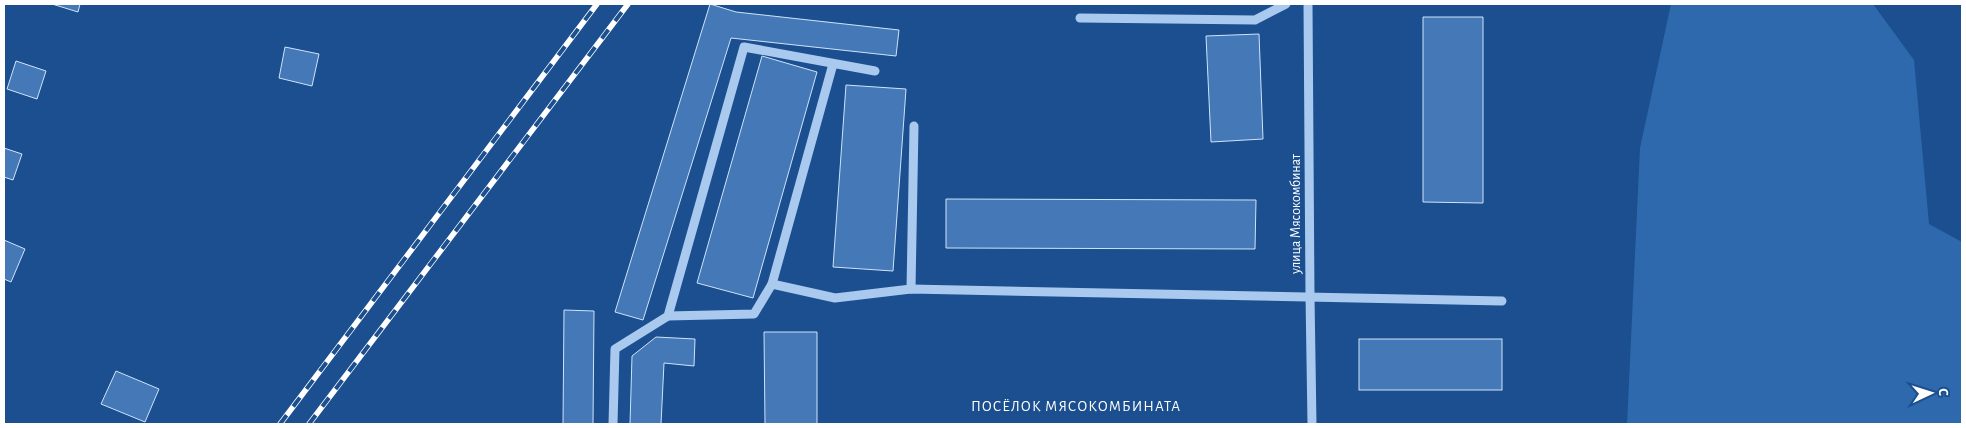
<svg xmlns="http://www.w3.org/2000/svg" width="1966" height="428" viewBox="0 0 1966 428" font-family="'Alegreya Sans',sans-serif">
	<style>
		.green { fill: #2e69ad }
		.building { fill: #4478b7; stroke: #cfe3fa }
		.lines { fill: none; stroke-linecap: round; stroke-linejoin: round }
		.minor { stroke: #a9c9ee; stroke-width: 9 }
		.rail-casing { stroke: #fff; stroke-width: 5.5 }
		.rail { stroke: #1b4f8f; stroke-width: 4; stroke-dasharray: 11; stroke-linecap: butt }
		.labels { text-anchor: middle; stroke-width: 5; stroke-linejoin: round; paint-order: stroke }
		.street-label { font-size: 14px; fill: #fff; stroke: #1b4f8f }
		.neighbourhood-label { font-size: 15px; letter-spacing: 1px; fill: #fff; stroke: #1b4f8f }
	</style>
	<rect width="100%" height="100%" fill="#1b4f8f"/>
	<!-- green -->
	<path class="green" d="M1671 4H1873L1914 60 1929 224 1962 242V424H1627L1640 148Z"/>
	<!-- building -->
	<g class="building">
		<path d="M52 4H80L78 12Z"/>
		<path d="M710 4 736 12 899 30 896 56 731 38 643 320 615 312Z"/>
		<path d="M1423 17H1483V203L1423 202Z"/>
		<path d="M1259 34 1263 139 1211 142 1206 36Z"/>
		<path d="M285 47 319 54 312 86 279 78Z"/>
		<path d="M762 56 817 72 753 298 697 283Z"/>
		<path d="M16 61 46 71 37 99 7 89Z"/>
		<path d="M846 85 906 89 893 271 833 267Z"/>
		<path d="M4 148 22 154 13 180 4 177Z"/>
		<path d="M946 199 1256 200 1255 249 946 248Z"/>
		<path d="M4 240 25 249 11 282 4 279Z"/>
		<path d="M564 310 594 311 593 424H563Z"/>
		<path d="M764 332H817V424H765Z"/>
		<path d="M656 337 695 339 694 366 664 363 661 424H630L632 356Z"/>
		<rect x="1359" y="339" width="143" height="51"/>
		<path d="M116 371 159 389 145 422 101 404Z"/>
	</g>
	<g class="lines">
		<!-- minor -->
		<g class="minor">
			<path d="M1308 4 1310 296 1312 424"/>
			<path d="M1080 18 1255 20 1286 4"/>
			<path d="M833 64 772 284 835 298 911 289 1502 301"/>
			<path d="M911 289 914 126"/>
			<path d="M668 316 754 314 772 284"/>
			<path d="M613 424 615 349 668 316 744 47 875 71"/>
		</g>
		<!-- rail casing -->
		<g class="rail-casing">
			<g id="rail">
				<path d="M280 424 597 4"/>
				<path d="M309 424 628 4"/>
			</g>
		</g>
		<!-- rail -->
		<use href="#rail" class="rail"/>
	</g>
	<g class="labels">
		<!-- street labels -->
		<g class="street-label">
			<text transform="translate(1295 214) rotate(-90)" y="5">улица Мясокомбинат</text>
		</g>
		<!-- neighbourhood labels -->
		<g class="neighbourhood-label">
			<text x="1076" y="411">ПОСЁЛОК МЯСОКОМБИНАТА</text>
		</g>
	</g>
	<!-- border -->
	<rect width="1966" height="428" fill="none" stroke="#ffffff" stroke-width="10"/>
	<!-- north arrow -->
	<g transform="translate(1931 393) rotate(86)" stroke="#1b4f8f" stroke-width="4" paint-order="stroke">
	<path d="M0-4L9 19L0 12L-9 19Z" fill="#ffffff"/>
	<text y="-8" font-size="14" font-weight="bold" text-anchor="middle" fill="#ffffff">С</text>
	</g>
</svg>
